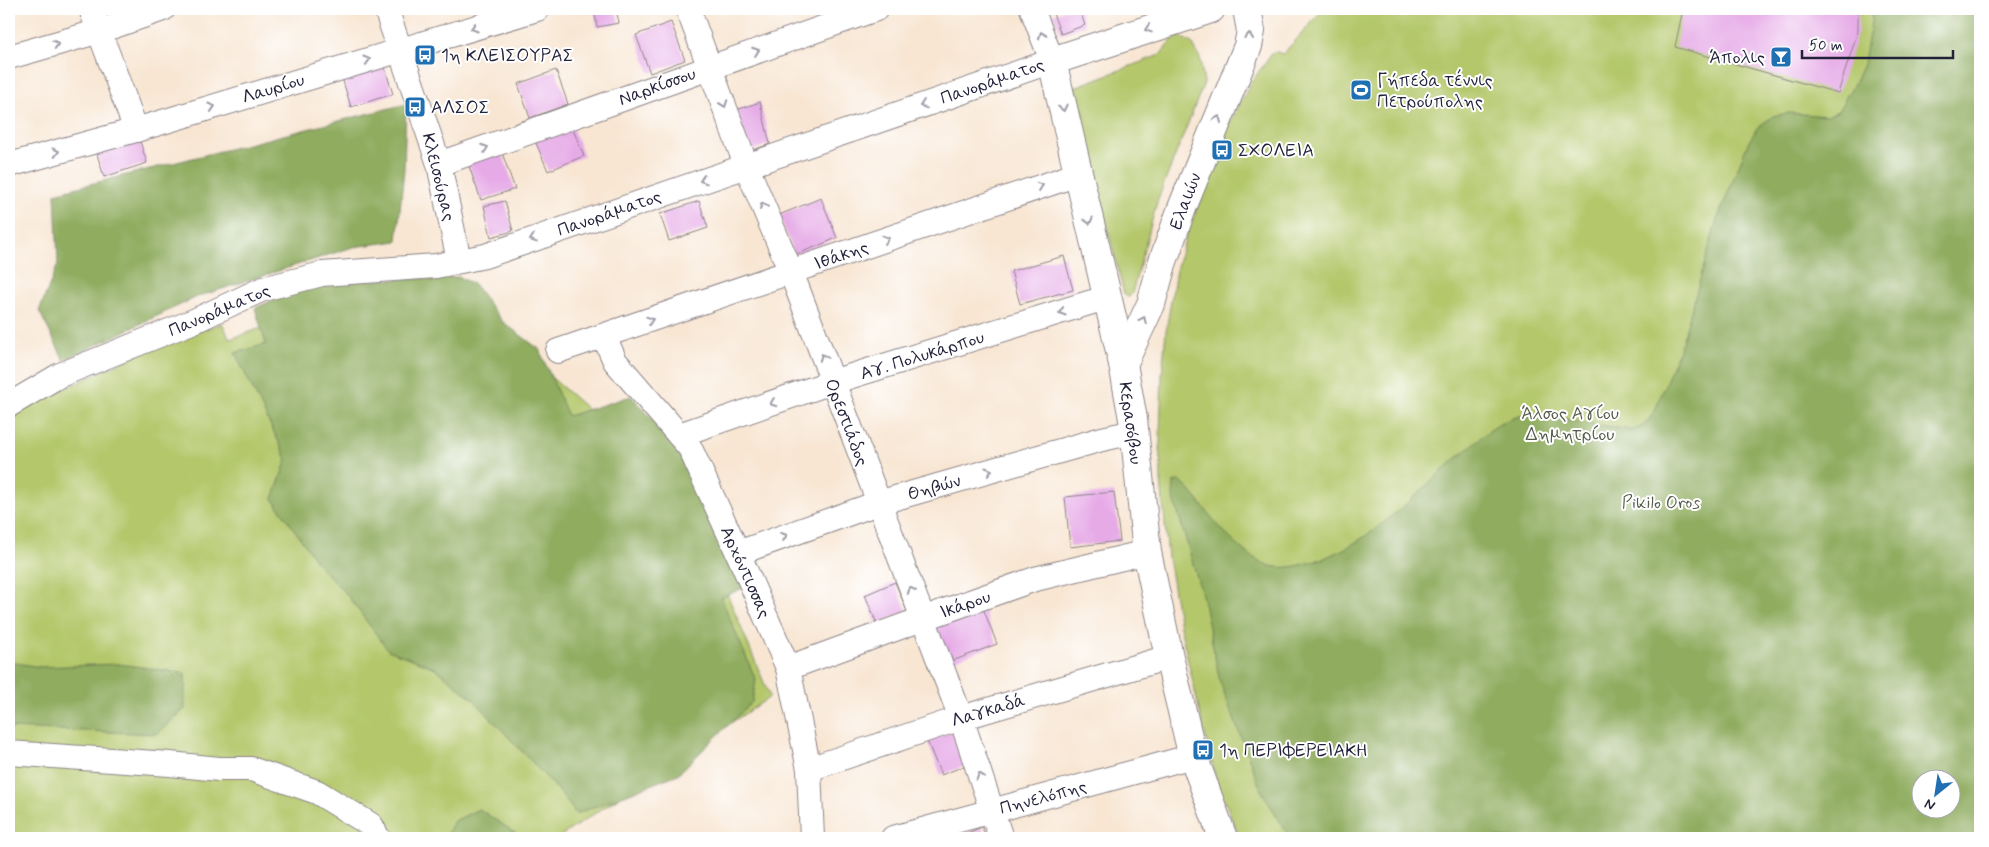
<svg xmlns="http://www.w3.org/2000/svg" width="1989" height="847" viewBox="0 0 1989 847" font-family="Mynerve,sans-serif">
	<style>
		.green { fill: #b4c76a; stroke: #6b7452; fill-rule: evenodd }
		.forest { fill: #8fac5e; stroke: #58674c; fill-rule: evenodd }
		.building { fill: #e6aae7 }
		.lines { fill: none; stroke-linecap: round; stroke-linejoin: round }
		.minor-casing { stroke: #8d8487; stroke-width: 26 }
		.tertiary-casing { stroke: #8d8487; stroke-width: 30 }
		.minor { stroke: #fff; stroke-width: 24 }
		.tertiary { stroke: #fff; stroke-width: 28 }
		.oneway { stroke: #9c9ca7 }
		.labels { text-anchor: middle; stroke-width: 4; stroke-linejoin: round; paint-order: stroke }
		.poi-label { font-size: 18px; fill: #22223b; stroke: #fff; text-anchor: start }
		.street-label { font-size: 18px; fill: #22223b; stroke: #fff }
		.park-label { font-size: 18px; fill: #555c4b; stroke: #fff }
	</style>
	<rect width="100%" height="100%" fill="#fff"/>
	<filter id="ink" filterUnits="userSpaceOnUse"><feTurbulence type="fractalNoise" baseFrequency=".02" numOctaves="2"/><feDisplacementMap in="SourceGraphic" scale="10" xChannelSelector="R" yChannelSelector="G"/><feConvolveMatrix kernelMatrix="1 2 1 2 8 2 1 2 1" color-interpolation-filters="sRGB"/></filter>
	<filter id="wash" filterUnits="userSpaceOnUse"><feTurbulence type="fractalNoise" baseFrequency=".0096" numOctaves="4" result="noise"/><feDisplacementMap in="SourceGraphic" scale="20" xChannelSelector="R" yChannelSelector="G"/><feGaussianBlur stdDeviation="1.12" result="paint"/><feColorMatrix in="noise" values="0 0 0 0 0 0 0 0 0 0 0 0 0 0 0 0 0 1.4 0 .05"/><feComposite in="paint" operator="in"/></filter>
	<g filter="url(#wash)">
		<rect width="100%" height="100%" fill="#f8e6d3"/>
		<!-- green -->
		<g class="green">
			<path d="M1324 9H1980V838H1240L1217 783 1204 731 1180 626 1168 558 1161 480 1160 435 1162 375 1166 331 1176 270 1186 236 1229 124 1252 81 1274 51 1283 54ZM1922 780H1952V810H1922Z"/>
			<path d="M1179 36 1192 43 1200 58 1204 83 1158 199 1132 293 1129 297H1127L1124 294 1077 108 1074 93 1075 87 1160 55 1172 40Z"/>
			<path d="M356 295 517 347 687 497 770 697 561 836 562 838H9V418L43 399 149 349 222 323 230 339Z"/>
		</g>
		<!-- forest -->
		<g class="forest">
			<path d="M1871 9H1980V838H1290L1261 790 1220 682 1203 598 1173 496 1174 482 1179 481 1183 483C1208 510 1229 546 1263 563 1274 569 1288 568 1300 565 1366 552 1416 492 1466 450 1483 436 1498 421 1520 416 1540 411 1559 418 1580 422 1597 425 1615 427 1632 430L1641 427 1648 421 1656 408 1683 339 1717 220 1748 143 1757 128 1773 116 1789 113 1827 116 1838 111 1855 82 1864 62 1871 22ZM1922 780H1952V810H1922Z"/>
			<path d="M406 104 404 169 397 241 353 247 197 297 64 360 39 311 58 264 55 193Z"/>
			<path d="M458 277 474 284 503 322 539 349 568 416 631 396 687 455 745 587 721 598 756 680 752 702 678 774 576 814 560 792 472 698 435 668 388 650 347 595 318 564 273 499 287 459 235 353 266 344 255 308 285 295 328 282Z"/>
			<path d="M9 662 40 667 118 664 185 673V709L157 734 9 728Z"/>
			<path d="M479 809 523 838H445L454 821Z"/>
		</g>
		<g id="blocks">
			<!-- building -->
			<g class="building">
				<path d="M594 9H616L619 23 597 27Z"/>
				<path d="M1068 9H1079L1085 25 1061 34 1053 14Z"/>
				<path d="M1683 9H1858V31L1838 93 1675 47Z"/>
				<path d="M671 22 685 60 650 73 636 35Z"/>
				<path d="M384 65 393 94 351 107 342 78Z"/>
				<path d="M556 70 568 104 530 118 518 84Z"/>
				<path d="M760 102 770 144 747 152 736 110Z"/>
				<path d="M569 120 584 156 548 171 533 136Z"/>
				<path d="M139 138 147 163 104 177 96 151Z"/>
				<path d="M501 150 515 189 481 200 467 161Z"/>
				<path d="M821 198 837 238 795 255 779 215Z"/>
				<path d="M505 201 513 231 491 237 484 206Z"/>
				<path d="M699 201 708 228 669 241 660 214Z"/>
				<path d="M1064 256 1073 290 1020 304 1011 271Z"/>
				<path d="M1114 492 1120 541 1070 547 1065 497Z"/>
				<path d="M895 582 907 611 877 624 865 595Z"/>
				<path d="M983 608 997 644 947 663 933 627Z"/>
				<path d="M953 731 967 765 941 775 927 741Z"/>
				<path d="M982 827 986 838H955Z"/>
			</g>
		</g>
	</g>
	<g filter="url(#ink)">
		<use href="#blocks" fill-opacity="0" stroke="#8d8487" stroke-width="1"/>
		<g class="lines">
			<!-- minor casing -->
			<g class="minor-casing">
				<g id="minor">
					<path d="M91 9 136 130"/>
					<path d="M386 9 439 164 459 261"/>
					<path d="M688 9 746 165 791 272 961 718 1001 838"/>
					<path d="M9 57 100 31 163 9"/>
					<path d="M439 164 876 9"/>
					<path d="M9 165 136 130 537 9"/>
					<path d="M604 336 615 361 690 448 738 553 788 668 809 769 812 838"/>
					<path d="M558 351 1078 174"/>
					<path d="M9 405 60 375 194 321 263 289 322 274 436 266 485 256 1052 61 1032 9"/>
					<path d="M679 435 832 382 1092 302 1109 299"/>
					<path d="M738 553 878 503 1102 439 1134 432"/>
					<path d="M788 668 922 619 1035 579 1147 552"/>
					<path d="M9 753 170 764 219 769H251L317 792 371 825 378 838"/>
					<path d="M809 769 961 718 1169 657"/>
					<path d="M893 838 1193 756"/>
				</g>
			</g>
			<!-- tertiary casing -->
			<g class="tertiary-casing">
				<g id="tertiary">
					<path d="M1211 9 1052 61 1123 364 1133 419 1147 552 1169 657 1192 753 1223 838"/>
					<path d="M1123 364 1151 304 1162 264 1182 208 1248 46 1251 31 1247 9"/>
				</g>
			</g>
			<!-- minor -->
			<use href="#minor" class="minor"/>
			<!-- tertiary -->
			<use href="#tertiary" class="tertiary"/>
		</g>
		<!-- one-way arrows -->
		<defs><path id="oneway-chevron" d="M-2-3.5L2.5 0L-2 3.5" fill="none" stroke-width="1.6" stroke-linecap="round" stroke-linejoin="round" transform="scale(1.25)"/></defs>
		<g class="oneway">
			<use href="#oneway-chevron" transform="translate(474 28) rotate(163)"/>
			<use href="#oneway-chevron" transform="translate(1148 29) rotate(162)"/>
			<use href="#oneway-chevron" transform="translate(1042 35) rotate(-111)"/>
			<use href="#oneway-chevron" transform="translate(1249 36) rotate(-84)"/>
			<use href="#oneway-chevron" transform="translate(56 44) rotate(-16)"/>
			<use href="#oneway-chevron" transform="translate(756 51) rotate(-20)"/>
			<use href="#oneway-chevron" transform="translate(367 60) rotate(-17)"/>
			<use href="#oneway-chevron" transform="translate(724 104) rotate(70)"/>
			<use href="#oneway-chevron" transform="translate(923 105) rotate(161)"/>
			<use href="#oneway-chevron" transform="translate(212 107) rotate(-17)"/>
			<use href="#oneway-chevron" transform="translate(1063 108) rotate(77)"/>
			<use href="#oneway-chevron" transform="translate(1218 119) rotate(-66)"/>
			<use href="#oneway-chevron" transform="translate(485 148) rotate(-20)"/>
			<use href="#oneway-chevron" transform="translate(56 152) rotate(-15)"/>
			<use href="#oneway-chevron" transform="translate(703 180) rotate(161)"/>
			<use href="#oneway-chevron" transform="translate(1040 186) rotate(-19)"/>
			<use href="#oneway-chevron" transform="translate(763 206) rotate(-113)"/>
			<use href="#oneway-chevron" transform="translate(1089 221) rotate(76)"/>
			<use href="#oneway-chevron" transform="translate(533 239) rotate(161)"/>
			<use href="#oneway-chevron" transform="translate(886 239) rotate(-19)"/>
			<use href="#oneway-chevron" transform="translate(1062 312) rotate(163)"/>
			<use href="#oneway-chevron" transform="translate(650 320) rotate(-19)"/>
			<use href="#oneway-chevron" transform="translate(1143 320) rotate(-65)"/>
			<use href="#oneway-chevron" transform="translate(823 357) rotate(-111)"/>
			<use href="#oneway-chevron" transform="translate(773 403) rotate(161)"/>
			<use href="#oneway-chevron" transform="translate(989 471) rotate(-16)"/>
			<use href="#oneway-chevron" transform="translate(784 536) rotate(-20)"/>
			<use href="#oneway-chevron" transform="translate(911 590) rotate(-111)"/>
			<use href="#oneway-chevron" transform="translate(980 776) rotate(-109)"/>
		</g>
	</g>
	<!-- icons -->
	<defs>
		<g id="bus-square" transform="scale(1.125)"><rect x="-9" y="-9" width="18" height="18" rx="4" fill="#1f6fb2" stroke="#fff"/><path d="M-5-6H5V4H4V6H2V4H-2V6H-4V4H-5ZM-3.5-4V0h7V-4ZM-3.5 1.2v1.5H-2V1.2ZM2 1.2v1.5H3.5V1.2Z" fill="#fff"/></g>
		<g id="bar-square" transform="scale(1.125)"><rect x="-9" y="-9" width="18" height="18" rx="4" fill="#1f6fb2" stroke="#fff"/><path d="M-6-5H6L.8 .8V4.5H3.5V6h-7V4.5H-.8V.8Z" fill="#fff"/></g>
		<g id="stadium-square" transform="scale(1.125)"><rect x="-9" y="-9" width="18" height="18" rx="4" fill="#1f6fb2" stroke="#fff"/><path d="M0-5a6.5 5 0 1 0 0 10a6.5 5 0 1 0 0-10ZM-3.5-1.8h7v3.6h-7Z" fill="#fff"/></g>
	</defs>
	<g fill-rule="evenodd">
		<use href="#bus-square" x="425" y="55"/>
		<use href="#bar-square" x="1781" y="57"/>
		<use href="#stadium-square" x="1361" y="90"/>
		<use href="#bus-square" x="415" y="107"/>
		<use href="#bus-square" x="1222" y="150"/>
		<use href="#bus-square" x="1203" y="750"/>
	</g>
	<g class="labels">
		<!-- poi labels -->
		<g class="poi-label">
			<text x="441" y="61">1η ΚΛΕΙΣΟΥΡΑΣ</text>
			<text x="1765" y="63" text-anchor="end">Άπολις</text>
			<text x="1377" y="86">Γήπεδα τέννις<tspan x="1377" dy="21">Πετρούπολης</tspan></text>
			<text x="431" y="113">ΑΛΣΟΣ</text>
			<text x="1238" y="156">ΣΧΟΛΕΙΑ</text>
			<text x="1219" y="756">1η ΠΕΡΙΦΕΡΕΙΑΚΗ</text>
		</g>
		<!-- street labels -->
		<g class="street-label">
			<text transform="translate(992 81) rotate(-19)" y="6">Πανοράματος</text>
			<text transform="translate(657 86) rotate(-20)" y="6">Ναρκίσσου</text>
			<text transform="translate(273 88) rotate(-17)" y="6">Λαυρίου</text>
			<text transform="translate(439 177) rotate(76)" y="6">Κλεισούρας</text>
			<text transform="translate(1185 201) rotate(-69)" y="6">Ελαιών</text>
			<text transform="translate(609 213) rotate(-19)" y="6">Πανοράματος</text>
			<text transform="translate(841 255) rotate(-19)" y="6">Ιθάκης</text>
			<text transform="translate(219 310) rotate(-23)" y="6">Πανοράματος</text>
			<text transform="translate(922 355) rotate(-17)" y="6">Αγ. Πολυκάρπου</text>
			<text transform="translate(847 422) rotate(69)" y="6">Ορεστιάδος</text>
			<text transform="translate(1131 423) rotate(82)" y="6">Κερασόβου</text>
			<text transform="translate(934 487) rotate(-16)" y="6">Θηβών</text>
			<text transform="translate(746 572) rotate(66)" y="6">Αρχόντισσας</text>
			<text transform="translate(965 604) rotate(-19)" y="6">Ικάρου</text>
			<text transform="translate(988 710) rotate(-17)" y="6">Λαγκαδά</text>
			<text transform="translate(1043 797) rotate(-15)" y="6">Πηνελόπης</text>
		</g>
		<!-- park labels -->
		<g class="park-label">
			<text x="1570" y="419">Άλσος Αγίου<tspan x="1570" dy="21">Δημητρίου</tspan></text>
			<text x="1661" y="508">Pikilo Oros</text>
		</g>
	</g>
	<!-- margin -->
	<rect width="1989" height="847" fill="none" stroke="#fff" stroke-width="30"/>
	<!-- north arrow -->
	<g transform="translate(1936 794) rotate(210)"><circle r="24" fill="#ffffff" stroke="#a7a7b1"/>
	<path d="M0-4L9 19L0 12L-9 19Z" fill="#1f6fb2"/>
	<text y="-8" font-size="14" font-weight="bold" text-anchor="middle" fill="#22223b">N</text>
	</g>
	<!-- scale -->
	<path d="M1802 50v8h151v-8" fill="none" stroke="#22223b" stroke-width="2.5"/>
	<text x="1809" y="50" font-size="15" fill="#22223b" stroke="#ffffff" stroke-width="4" paint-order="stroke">50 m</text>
</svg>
